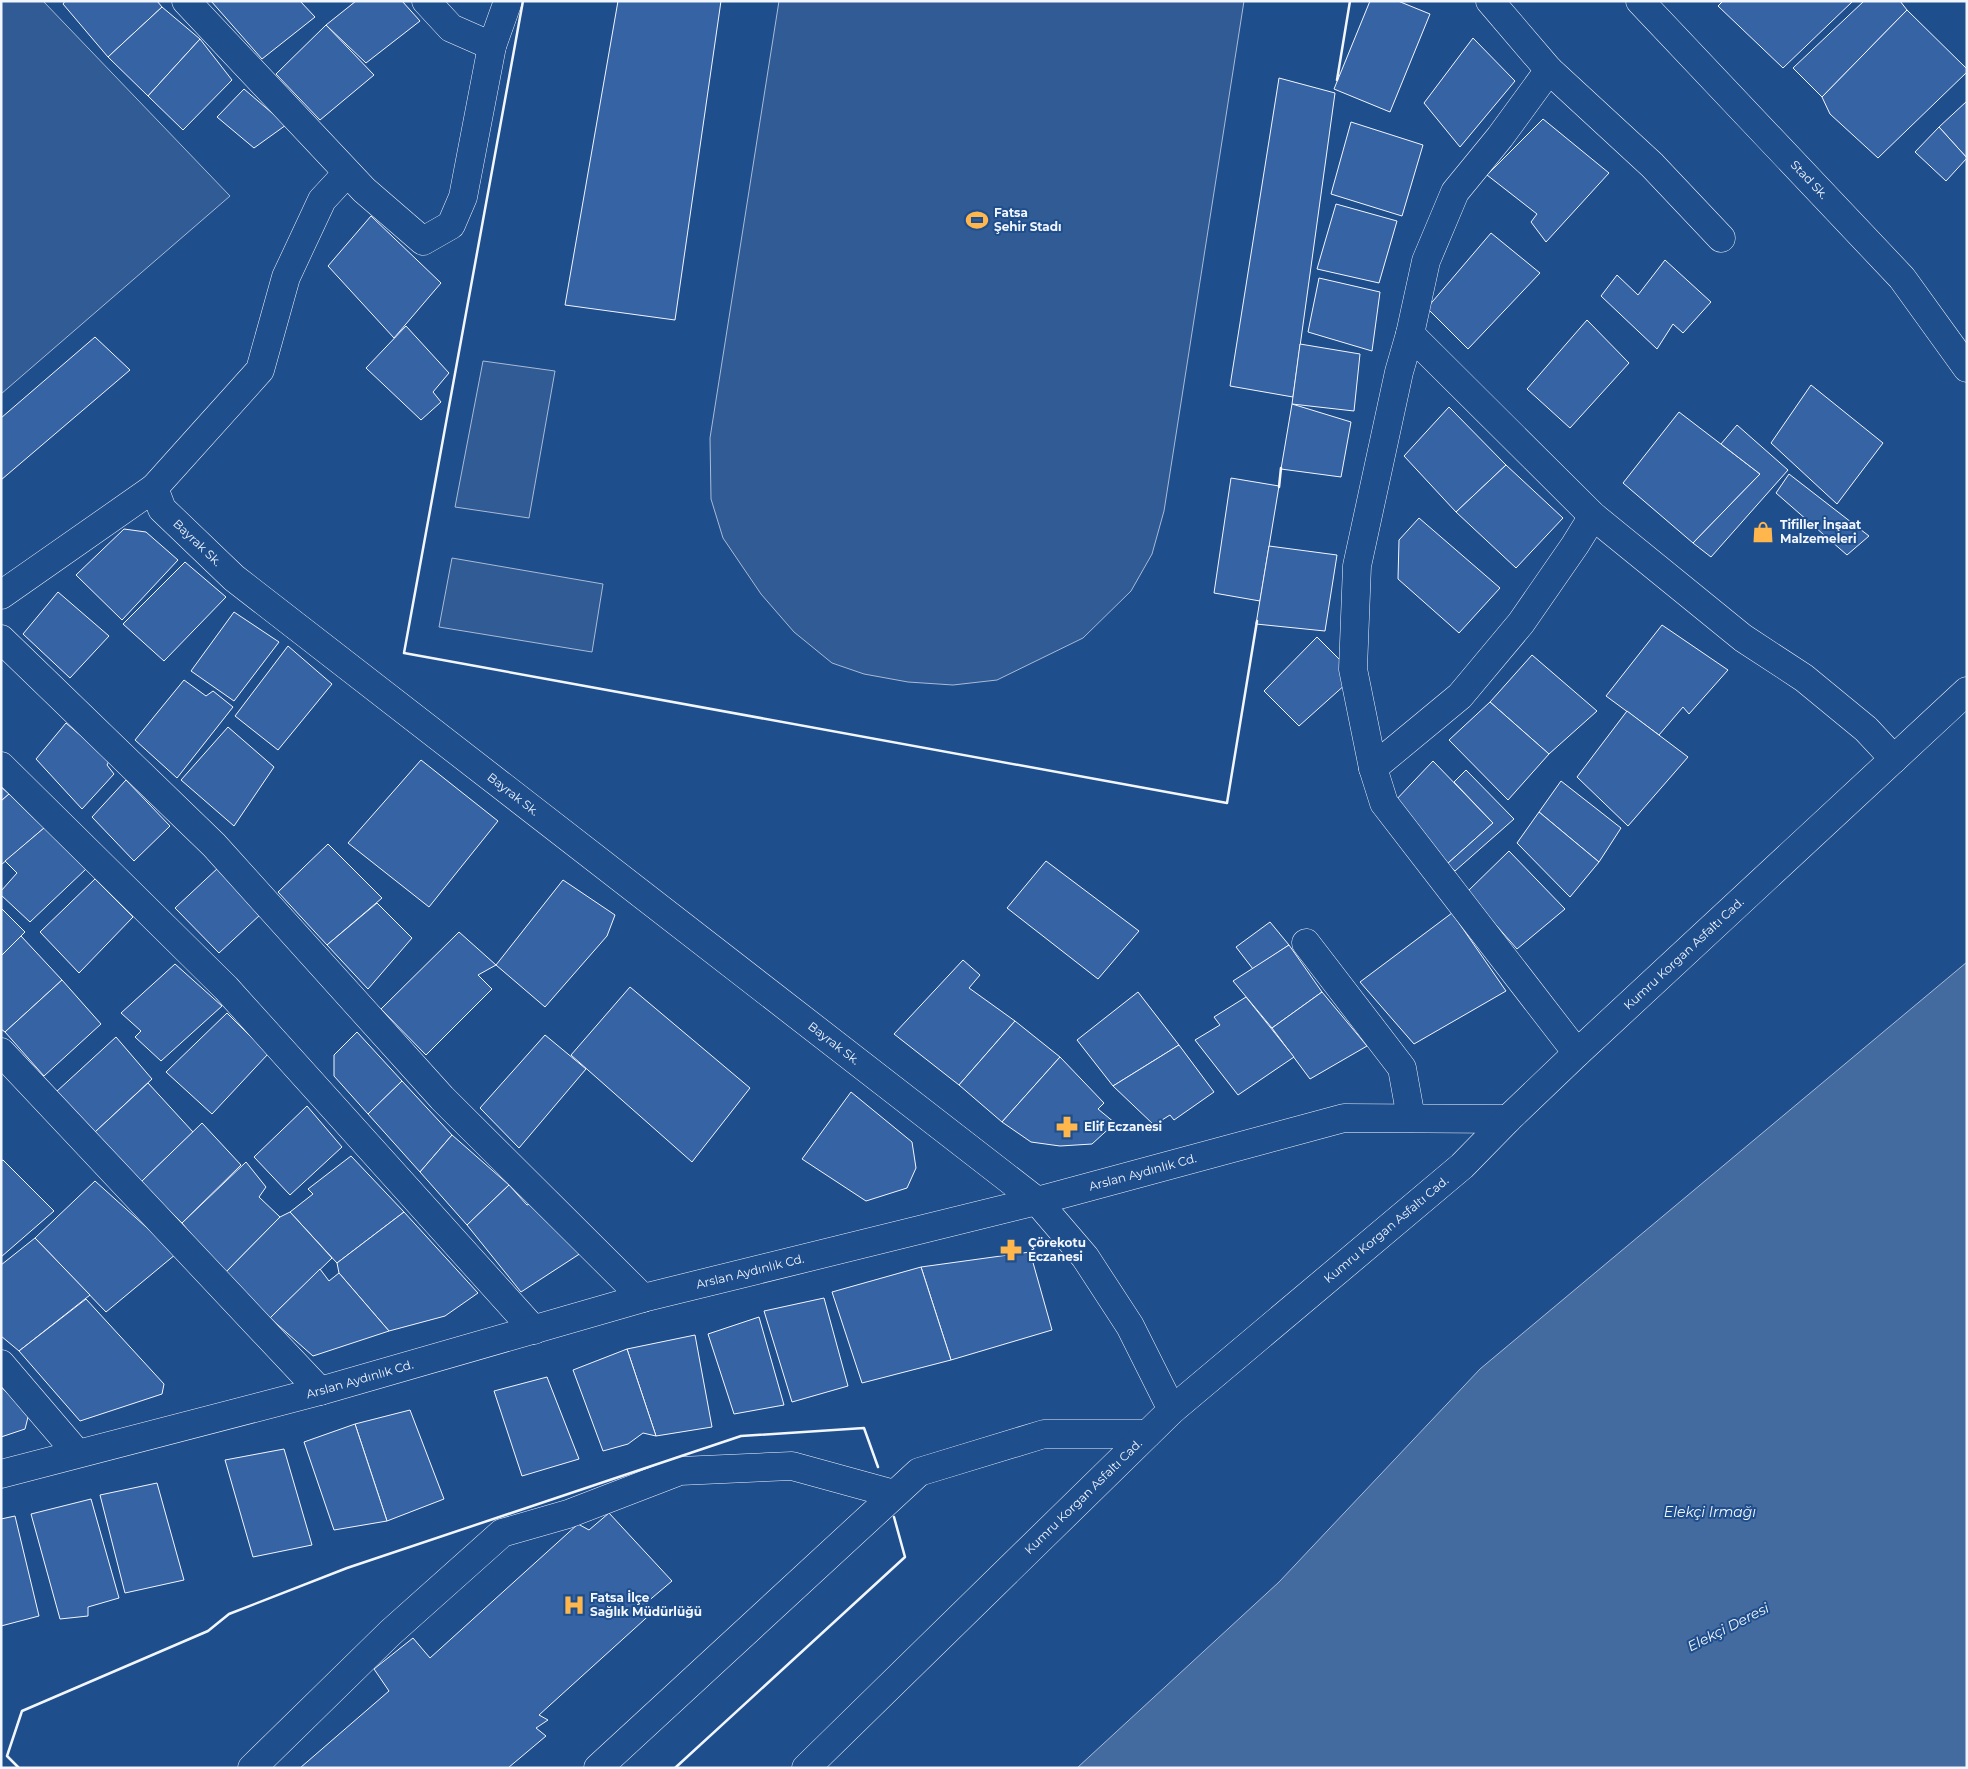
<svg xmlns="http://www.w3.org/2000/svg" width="1968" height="1769" viewBox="0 0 1968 1769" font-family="Montserrat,sans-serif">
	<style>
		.built { fill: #305b95; stroke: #a8bbd7 }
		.water { fill: #446ba0; stroke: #a8bbd7 }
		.building { fill: #3563a3; stroke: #f2f6ff }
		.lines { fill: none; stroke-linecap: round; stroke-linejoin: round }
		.minor-casing { stroke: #f2f6ff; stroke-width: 29 }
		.major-casing { stroke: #f2f6ff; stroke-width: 29 }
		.minor { stroke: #1f4e8c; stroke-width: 28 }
		.major { stroke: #1f4e8c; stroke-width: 28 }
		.wall { stroke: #f2f6ff; stroke-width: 2.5 }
		.labels { text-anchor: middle; stroke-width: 4; stroke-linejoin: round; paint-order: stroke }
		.street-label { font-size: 12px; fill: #f2f6ff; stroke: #1f4e8c }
		.poi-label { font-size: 12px; font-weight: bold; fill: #f2f6ff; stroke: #1f4e8c; text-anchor: start }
		.water-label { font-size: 14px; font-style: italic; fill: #f2f6ff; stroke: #1f4e8c }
	</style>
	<rect width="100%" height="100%" fill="#1f4e8c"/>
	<!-- built -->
	<g class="built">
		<path d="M1 1H43L230 196 1 394Z"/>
		<path d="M779 1H1244L1164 511 1152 554 1131 591 1083 638 997 680 953 685 908 682 864 674 832 663 794 632 761 594 723 538 711 499 710 438Z"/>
		<path d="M483 361 555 371 529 518 455 507Z"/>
		<path d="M452 558 603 584 592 652 439 627Z"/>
	</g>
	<!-- water -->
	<path class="water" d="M1967 962V1768H1077L1279 1582 1480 1369Z"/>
	<!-- building -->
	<g class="building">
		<path d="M65 1H157L162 7 108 57 63 4Z"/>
		<path d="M211 1H300L315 17 262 59Z"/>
		<path d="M356 1H402L420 21 366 63 326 25Z"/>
		<path d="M618 1H721L675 320 565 305Z"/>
		<path d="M1370 1H1398L1430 14 1390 112 1334 89Z"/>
		<path d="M1723 1H1853L1783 68 1718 6Z"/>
		<path d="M1864 1H1900L1907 10 1822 97 1793 68Z"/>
		<path d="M162 7 200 39 148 96 108 57Z"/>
		<path d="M1907 10 1967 69V72L1878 158 1830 114 1822 97Z"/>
		<path d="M326 25 374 75 320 120 276 74Z"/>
		<path d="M1473 38 1515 81 1460 147 1424 103Z"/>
		<path d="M200 39 232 80 183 130 148 96Z"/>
		<path d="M1279 78 1335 93 1293 397 1230 386Z"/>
		<path d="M244 89 286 125 254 148 217 117Z"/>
		<path d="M1967 101V158L1939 127Z"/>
		<path d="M1543 119 1609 173 1546 242 1531 222 1537 214 1487 175Z"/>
		<path d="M1351 122 1423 145 1402 216 1331 194Z"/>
		<path d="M1939 127 1967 158 1946 181 1915 152Z"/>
		<path d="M1336 204 1397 221 1379 283 1317 269Z"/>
		<path d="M371 216 441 283 394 338 328 266Z"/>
		<path d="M1491 233 1540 273 1468 349 1427 308Z"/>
		<path d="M1665 260 1711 302 1683 333 1673 324 1657 349 1601 296 1617 275 1638 295Z"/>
		<path d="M1319 278 1380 292 1372 351 1308 332Z"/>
		<path d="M1587 320 1629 363 1570 428 1527 389Z"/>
		<path d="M406 326 449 373 433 392 441 402 421 420 366 368Z"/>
		<path d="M95 337 130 370 1 480V418Z"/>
		<path d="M1300 344 1360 354 1354 411 1292 404Z"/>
		<path d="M1811 385 1883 443 1837 504 1771 443Z"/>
		<path d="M1292 404 1351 422 1341 477 1281 469Z"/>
		<path d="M1449 407 1506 465 1456 512 1404 456Z"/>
		<path d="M1679 412 1760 474 1693 543 1623 483Z"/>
		<path d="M1737 425 1788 470 1711 557 1693 543 1760 474 1721 444Z"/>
		<path d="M1506 465 1563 518 1516 568 1456 512Z"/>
		<path d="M1789 474 1869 536 1847 555 1776 493Z"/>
		<path d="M1231 478 1279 486 1260 601 1214 593Z"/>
		<path d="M1419 518 1500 588 1459 633 1398 579 1399 540Z"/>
		<path d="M124 529 146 532 178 560 122 620 76 575Z"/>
		<path d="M1269 546 1337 555 1325 631 1256 624Z"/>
		<path d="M185 562 226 597 164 661 123 624Z"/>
		<path d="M58 592 109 636 70 678 23 634Z"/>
		<path d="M234 612 279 642 234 701 191 671Z"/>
		<path d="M1662 625 1728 670 1689 714 1683 707 1659 735 1606 696Z"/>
		<path d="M1317 637 1346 666 1347 683 1299 726 1264 691Z"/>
		<path d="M288 646 332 684 278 750 235 716Z"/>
		<path d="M1532 655 1597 711 1549 754 1490 702Z"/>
		<path d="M184 680 206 696 213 691 233 707 177 778 135 740Z"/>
		<path d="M1490 702 1549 754 1508 800 1449 740Z"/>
		<path d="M1627 711 1688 757 1628 826 1577 777Z"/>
		<path d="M66 723 87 741 111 757 107 765 114 774 82 809 36 759Z"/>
		<path d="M228 727 274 767 234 826 181 780Z"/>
		<path d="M421 760 498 821 429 907 348 843Z"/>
		<path d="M1433 761 1493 823 1447 864 1393 803Z"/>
		<path d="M1466 770 1514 819 1455 871 1447 864 1493 823 1454 782Z"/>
		<path d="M126 780 170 826 134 861 92 817Z"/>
		<path d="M1561 781 1621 828 1599 862 1539 812Z"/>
		<path d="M1 787 9 794 1 801Z"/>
		<path d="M9 794 44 828 1 865V801Z"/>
		<path d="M1539 812 1599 862 1570 897 1517 843Z"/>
		<path d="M44 828 86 869 30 922 1 895V891L17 873 5 861Z"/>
		<path d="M328 844 382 898 327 945 278 892Z"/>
		<path d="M1509 851 1565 909 1517 949 1467 892Z"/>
		<path d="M1046 861 1139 931 1098 979 1007 908Z"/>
		<path d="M219 867 261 914 219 953 175 908Z"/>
		<path d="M95 879 133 917 79 973 40 932Z"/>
		<path d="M563 880 615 915 607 936 545 1007 496 965Z"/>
		<path d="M377 903 412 938 368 989 327 945Z"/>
		<path d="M1 908 25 932 1 956Z"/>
		<path d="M1452 913 1506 991 1414 1044 1360 982Z"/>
		<path d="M1270 922 1289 945 1253 969 1236 947Z"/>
		<path d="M459 932 496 965 478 975 492 989 426 1055 381 1009Z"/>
		<path d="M21 936 62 980 5 1032 1 1029V956Z"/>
		<path d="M1289 945 1322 992 1272 1028 1233 981Z"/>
		<path d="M963 960 980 975 969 988 1015 1021 959 1085 894 1034Z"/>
		<path d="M175 964 222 1006 161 1061 135 1037 141 1031 121 1013Z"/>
		<path d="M62 980 101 1024 44 1076 5 1032Z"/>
		<path d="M630 987 750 1088 692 1162 571 1055Z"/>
		<path d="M1138 992 1179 1045 1113 1086 1077 1040Z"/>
		<path d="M1322 992 1367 1046 1310 1079 1272 1028Z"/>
		<path d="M1246 997 1294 1057 1238 1095 1195 1040 1220 1025 1214 1017Z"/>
		<path d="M227 1013 268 1054 212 1114 166 1072Z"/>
		<path d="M1015 1021 1060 1057 1002 1122 959 1085Z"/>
		<path d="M357 1032 402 1081 368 1114 334 1076V1055Z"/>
		<path d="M545 1035 586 1069 519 1148 480 1108Z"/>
		<path d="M116 1037 152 1079 95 1132 56 1092Z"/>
		<path d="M1179 1045 1214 1092 1174 1120 1170 1115 1154 1125 1113 1086Z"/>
		<path d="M1060 1057 1104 1103 1098 1109 1115 1123 1092 1144 1060 1146 1031 1142 1002 1122Z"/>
		<path d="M402 1081 452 1135 420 1172 368 1114Z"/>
		<path d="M148 1083 193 1132 141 1182 95 1132Z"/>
		<path d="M851 1092 912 1142 916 1168 907 1188 866 1201 802 1159Z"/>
		<path d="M307 1106 342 1147 290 1195 254 1157Z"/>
		<path d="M202 1123 241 1165 182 1223 141 1182Z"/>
		<path d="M452 1135 509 1185 467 1225 420 1172Z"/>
		<path d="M351 1156 404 1212 337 1263 290 1212 313 1194 308 1189Z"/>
		<path d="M3 1160 54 1211 1 1257V1161Z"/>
		<path d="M246 1162 266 1187 259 1197 280 1217 224 1274 182 1223Z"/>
		<path d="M95 1181 176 1254 106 1312 35 1238Z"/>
		<path d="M509 1185 527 1205 537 1202 581 1253 521 1292 467 1225Z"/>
		<path d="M290 1212 332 1258 270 1318 224 1274 280 1217Z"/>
		<path d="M404 1212 478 1293 445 1316 389 1331 339 1273 337 1263Z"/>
		<path d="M35 1238 90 1295 19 1351 1 1336V1265Z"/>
		<path d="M1030 1252 1052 1330 951 1360 921 1267Z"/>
		<path d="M921 1267 951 1360 862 1383 832 1292Z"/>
		<path d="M320 1269 329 1281 339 1273 389 1331 313 1356 270 1318Z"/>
		<path d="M824 1298 848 1386 792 1402 764 1311Z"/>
		<path d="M86 1299 164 1384 162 1394 80 1421 19 1351Z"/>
		<path d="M759 1317 784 1405 734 1414 708 1334Z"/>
		<path d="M695 1335 712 1427 656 1436 627 1349Z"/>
		<path d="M627 1349 656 1436 643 1433 628 1444 603 1451 573 1370Z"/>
		<path d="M547 1377 579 1459 522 1476 494 1391Z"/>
		<path d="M1 1387 29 1413 25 1429 1 1437Z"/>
		<path d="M410 1410 444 1499 387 1521 355 1424Z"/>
		<path d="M355 1424 387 1521 334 1530 304 1442Z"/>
		<path d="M284 1449 312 1545 253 1557 225 1460Z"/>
		<path d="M157 1483 184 1580 125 1593 100 1495Z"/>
		<path d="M91 1499 119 1598 88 1607V1616L60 1619 31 1514Z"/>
		<path d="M609 1513 672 1581 646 1603 655 1610 539 1715 548 1720 536 1728 546 1736 508 1768H300L389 1691 374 1669 413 1638 430 1658 578 1524 589 1530Z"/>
		<path d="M15 1516 39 1616 1 1626V1519Z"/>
	</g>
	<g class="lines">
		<!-- minor casing -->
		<g class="minor-casing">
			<g id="minor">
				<path d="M186 1 364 190 423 241 451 225 463 197 492 46 508 1"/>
				<path d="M426 1 451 28 492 46"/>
				<path d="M1490 1 1549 70 1500 137 1455 192 1426 261 1410 334 1399 372 1357 566 1353 669 1373 768 1384 803 1577 1053"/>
				<path d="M1549 70 1652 165 1721 238"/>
				<path d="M1410 334 1593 516 1743 638 1804 678 1866 729 1894 759"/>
				<path d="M154 488 260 370 286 277 322 200 347 173"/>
				<path id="s1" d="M1 595 154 488 162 509 234 578 1037 1201 1085 1257 1130 1326 1172 1410"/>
				<path d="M1 639 214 845 442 1098 643 1298"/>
				<path d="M1 766 226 988 534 1330"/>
				<path d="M1373 768 1460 696 1521 623 1575 545 1593 516"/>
				<path d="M1306 943 1402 1068 1411 1118"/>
				<path d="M1 1052 320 1391"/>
				<path d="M1 1364 77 1453"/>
				<path id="s2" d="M1 1474 320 1391 643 1298 1037 1201 1344 1118 1508 1119"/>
				<path d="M252 1768 390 1633 502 1533 568 1514 680 1471 792 1466 894 1494"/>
				<path d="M598 1768 919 1472 1044 1434H1147"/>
			</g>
		</g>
		<!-- major casing -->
		<g class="major-casing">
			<g id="major">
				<path id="s3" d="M1640 1 1902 278 1967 368"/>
				<path id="s4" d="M806 1768 1172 1410 1462 1166 1508 1119 1577 1053 1967 691"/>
			</g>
		</g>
		<!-- minor -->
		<use href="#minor" class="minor"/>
		<!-- major -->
		<use href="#major" class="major"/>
		<!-- wall -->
		<g class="wall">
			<path d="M523 1 404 653 1227 803 1257 621"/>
			<path d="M1337 80 1350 1"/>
			<path d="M1279 487 1281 468"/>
			<path d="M19 1768 7 1756 22 1711 208 1631 229 1614 347 1568 741 1436 864 1428 878 1467"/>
			<path d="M675 1768 905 1557 894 1517"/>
		</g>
	</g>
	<!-- icons -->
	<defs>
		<g id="stadium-bare" transform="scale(1.725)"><path d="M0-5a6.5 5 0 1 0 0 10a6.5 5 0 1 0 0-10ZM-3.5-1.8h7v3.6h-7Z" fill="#ffb74d" stroke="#1f4e8c" stroke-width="2.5" paint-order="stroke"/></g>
		<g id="shop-bare" transform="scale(1.725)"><path d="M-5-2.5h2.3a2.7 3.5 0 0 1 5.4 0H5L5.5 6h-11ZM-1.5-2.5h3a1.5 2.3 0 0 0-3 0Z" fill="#ffb74d" stroke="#1f4e8c" stroke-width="2.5" paint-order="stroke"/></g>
		<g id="pharmacy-bare" transform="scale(1.725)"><path d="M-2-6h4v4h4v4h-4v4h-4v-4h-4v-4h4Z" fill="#ffb74d" stroke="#1f4e8c" stroke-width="2.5" paint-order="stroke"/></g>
		<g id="hospital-bare" transform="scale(1.725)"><path d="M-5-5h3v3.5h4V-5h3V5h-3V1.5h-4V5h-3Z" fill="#ffb74d" stroke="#1f4e8c" stroke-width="2.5" paint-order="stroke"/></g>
	</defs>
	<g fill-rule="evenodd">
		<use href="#stadium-bare" x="977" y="220"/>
		<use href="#shop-bare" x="1763" y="532"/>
		<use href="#pharmacy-bare" x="1067" y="1127"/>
		<use href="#pharmacy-bare" x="1011" y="1250"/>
		<use href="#hospital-bare" x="574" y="1605"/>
	</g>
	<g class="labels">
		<!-- street labels -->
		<g class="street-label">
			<text dy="4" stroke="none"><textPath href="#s3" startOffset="246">Stad Sk.</textPath></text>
			<text dy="4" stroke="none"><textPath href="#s1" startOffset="258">Bayrak Sk.</textPath></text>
			<text dy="4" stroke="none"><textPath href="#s1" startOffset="662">Bayrak Sk.</textPath></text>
			<text dy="4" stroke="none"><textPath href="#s4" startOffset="1198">Kumru Korgan Asfaltı Cad.</textPath></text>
			<text dy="4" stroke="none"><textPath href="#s1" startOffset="1068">Bayrak Sk.</textPath></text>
			<text dy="4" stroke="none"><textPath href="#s2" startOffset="1181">Arslan Aydınlık Cd.</textPath></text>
			<text dy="4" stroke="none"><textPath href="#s4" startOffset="792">Kumru Korgan Asfaltı Cad.</textPath></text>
			<text dy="4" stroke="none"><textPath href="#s2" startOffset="776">Arslan Aydınlık Cd.</textPath></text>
			<text dy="4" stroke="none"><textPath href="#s2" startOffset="371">Arslan Aydınlık Cd.</textPath></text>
			<text dy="4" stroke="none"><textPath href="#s4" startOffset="388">Kumru Korgan Asfaltı Cad.</textPath></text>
		</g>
		<!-- poi labels -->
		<g class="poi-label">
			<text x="994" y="217">Fatsa<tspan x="994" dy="14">Şehir Stadı</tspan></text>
			<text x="1780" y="529">Tifiller İnşaat<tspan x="1780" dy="14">Malzemeleri</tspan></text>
			<text x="1084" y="1131">Elif Eczanesi</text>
			<text x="1028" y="1247">Çörekotu<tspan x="1028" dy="14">Eczanesi</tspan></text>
			<text x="590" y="1602">Fatsa İlçe<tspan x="590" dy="14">Sağlık Müdürlüğü</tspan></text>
		</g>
		<!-- water labels -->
		<g class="water-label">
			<text x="1710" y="1517">Elekçi Irmağı</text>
			<text transform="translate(1728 1627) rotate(-27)" y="5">Elekçi Deresi</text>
		</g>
	</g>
	<!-- border -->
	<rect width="1968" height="1769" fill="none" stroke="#f2f6ff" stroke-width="5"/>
</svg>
